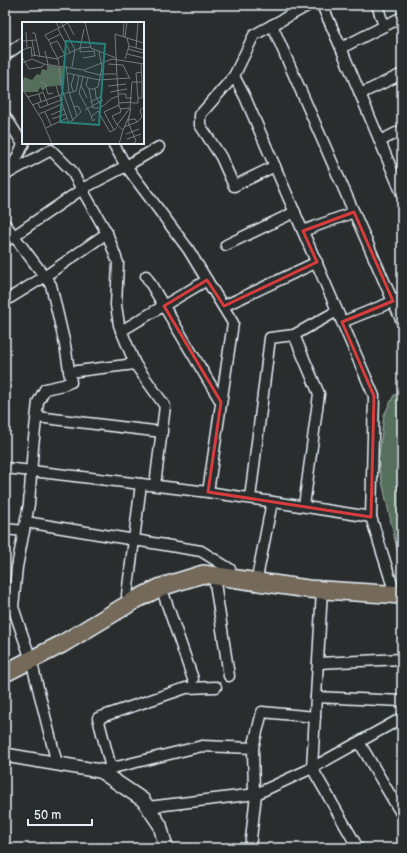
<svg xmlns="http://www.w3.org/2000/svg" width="407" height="853" viewBox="0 0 407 853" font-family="'Balsamiq Sans',sans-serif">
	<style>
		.green { fill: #566f5d; stroke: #9fb0aa }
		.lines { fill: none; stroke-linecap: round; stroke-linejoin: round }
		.minor-casing { stroke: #e8f1f8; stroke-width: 13 }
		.tertiary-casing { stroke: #e8f1f8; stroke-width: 16 }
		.trunk-casing { stroke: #e8f1f8; stroke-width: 20 }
		.minor { stroke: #2a2d2e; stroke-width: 10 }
		.tertiary { stroke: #2a2d2e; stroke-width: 13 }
		.trunk { stroke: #746a5a; stroke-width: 17 }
		.marked { fill: none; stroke: #d83c3d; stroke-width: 3; stroke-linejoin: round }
		.inset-road { fill: none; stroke: #767b7f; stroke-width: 1 }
		.view { fill: #25827c; fill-opacity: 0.15; stroke: #25827c; stroke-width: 2 }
		.inset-edge { fill: none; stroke: #e8f1f8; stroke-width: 2 }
	</style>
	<rect width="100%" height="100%" fill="#2a2d2e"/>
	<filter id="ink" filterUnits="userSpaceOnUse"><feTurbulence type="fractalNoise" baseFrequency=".025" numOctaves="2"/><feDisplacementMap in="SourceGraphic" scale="8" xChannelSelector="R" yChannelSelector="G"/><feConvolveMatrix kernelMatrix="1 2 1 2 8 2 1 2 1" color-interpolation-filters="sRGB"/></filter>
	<g filter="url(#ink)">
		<!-- green -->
		<path class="green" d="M402 394V572L378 463 384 415 394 395Z"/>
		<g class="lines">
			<!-- minor casing -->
			<g class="minor-casing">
				<g id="minor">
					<path d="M309 5 254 35 234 76 245 97 342 322"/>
					<path d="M322 5 341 48"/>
					<path d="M377 5 384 26"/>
					<path d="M402 17 341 48 402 194"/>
					<path d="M272 25 402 322"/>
					<path d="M5 55 23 43"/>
					<path d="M234 76 200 115V125L221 157 234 186 275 166"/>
					<path d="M360 94 402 74"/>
					<path d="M5 116 23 144"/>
					<path d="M380 141 402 130"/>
					<path d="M113 143 126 166 188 249 233 323 208 492"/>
					<path d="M10 172 51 150 71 170 107 233 118 263 116 305 119 325 135 364"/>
					<path d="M8 173 10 172 24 143"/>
					<path d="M5 224 51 285 65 345 71 382 63 385 45 389 38 402 33 447 29 504 17 567 13 607 31 660 57 764"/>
					<path d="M303 231 354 212"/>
					<path d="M5 242 82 189 126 166 159 147"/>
					<path d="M226 245 295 212"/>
					<path d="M146 276 221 402"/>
					<path d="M5 301 44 277 107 233"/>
					<path d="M224 306 317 262"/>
					<path d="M121 331 207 280"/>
					<path d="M294 335 319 394 304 506"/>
					<path d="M69 372 135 364 165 406 155 485"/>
					<path d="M37 417 162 432"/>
					<path d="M5 468 32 471 208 492 371 517 392 584 390 595"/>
					<path d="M250 498 270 338 294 335 337 311"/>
					<path d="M371 517 374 396 342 322 402 298"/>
					<path d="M26 522 201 551 230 569"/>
					<path d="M5 529 24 531"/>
					<path d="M258 573 272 502"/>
					<path d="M214 576 229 676"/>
					<path d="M161 587 193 679"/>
					<path d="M322 590 312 768 358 848"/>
					<path d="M127 595 141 484"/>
					<path d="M318 663 402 659"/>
					<path d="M316 697 402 701"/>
					<path d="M359 742 402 815"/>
					<path d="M253 748 262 712 315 717"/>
					<path d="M111 768 98 718 186 688 216 687"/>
					<path d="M100 771 202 746 253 748 254 794"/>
					<path d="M148 807 256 794 312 768 402 718"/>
					<path d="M250 848 256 794"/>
				</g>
			</g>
			<!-- tertiary casing -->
			<g class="tertiary-casing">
				<path id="tertiary" d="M5 755 100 771 143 800 160 825 166 848"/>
			</g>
			<!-- trunk casing -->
			<g class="trunk-casing">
				<path id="trunk" d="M5 673 62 644 135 600 161 587 203 574 308 589 402 595"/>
			</g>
			<!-- minor -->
			<use href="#minor" class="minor"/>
			<!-- tertiary -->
			<use href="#tertiary" class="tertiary"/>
			<!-- trunk -->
			<use href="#trunk" class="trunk"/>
		</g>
	</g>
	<!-- marked area -->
	<path class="marked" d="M354 212 393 301 342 322 374 396 371 517 208 492 221 402 164 306 207 280 224 306 317 262 303 231Z"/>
	<!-- overview -->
	<g transform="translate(22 22)">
		<rect width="122" height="122" fill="#2a2d2e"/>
		<path d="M25 43 43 46 42 63 24 65 21 69 18 65 16 70H2L0 64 2 55 10 58 15 52 18 53 20 47 25 48Z" fill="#566f5d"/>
		<path class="inset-road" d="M34 0 37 6 47 0M39 0 53 28 50 45M63 0 69 26 94 36M46 1 52 13M36 7 48 30M4 10 5 26M10 11H13L18 35M101 15 102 0M103 15 105 0M26 18 39 12M0 19 14 18M10 19 13 34M29 22 23 13 37 6M107 24 122 28M58 26V30L73 29M58 26 62 7M114 26 116 0M106 27 121 31M0 28 9 25 10 35M23 29 26 42M77 30 80 45 76 65 73 66 74 75 80 85 89 77 96 74M105 32 122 36M10 33 36 37 37 43M43 33 58 26 68 25M0 35 7 47 20 45 22 42M36 36 43 33 35 19 28 22 36 37M61 36 73 34 72 29M103 37 107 24 105 16 122 21M0 41 10 37 22 42 62 48 90 37 122 42M86 42 101 43 108 57M0 43V57M44 44 45 51 77 58 107 56M37 45 39 64 51 99M62 49 78 53M78 52H94M61 55 57 71 70 95M66 56 64 63 67 67H73M18 60 23 62 26 72 31 71M59 63 65 76M86 64 104 62M0 66 20 98 30 122M67 67 71 86H77M51 69 49 63 52 53M88 70 105 67M47 71 54 69 57 54M96 72H104V76H110M5 75 17 72M116 76 114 51 120 50M19 80 17 72 21 70 26 83M68 80 80 74M16 81 18 86 39 78M97 81 110 80M110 81H116V76H120V60M10 83 47 70 45 51M52 85 56 84 59 90 55 94M108 86 110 60H120L119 42M109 86 106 100 114 119 111 122M98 87 108 86 95 103 90 94 99 90 98 86 97 84 95 55 93 12 105 16M63 88 81 78M76 89 88 110 92 108M23 90 29 103M17 92 40 82M29 93 42 87M45 96 47 101 55 94 47 70M30 97 44 92M73 97 71 99 69 95 76 89M107 98 113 97 115 100 120 95 118 88 122 85M95 103 101 108 97 122M95 105 92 108 82 90 97 83M102 105 115 100M24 106 45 96 34 64M101 108 108 92M104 112 117 107M105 117 119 112"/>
		<path class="view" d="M44 19 83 22 77 103 38 100Z"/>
		<rect width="122" height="122" class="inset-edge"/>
	</g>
	<!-- margin -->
	<rect width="407" height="853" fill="none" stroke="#2a2d2e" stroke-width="20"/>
	<rect x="10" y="10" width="387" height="833" fill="none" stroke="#e8f1f8" stroke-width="1.5" filter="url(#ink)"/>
	<!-- scale -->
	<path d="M28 819v6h64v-6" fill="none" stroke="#e8f1f8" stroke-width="2"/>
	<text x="34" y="819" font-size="12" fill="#e8f1f8" stroke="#2a2d2e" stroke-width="3" paint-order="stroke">50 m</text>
</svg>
